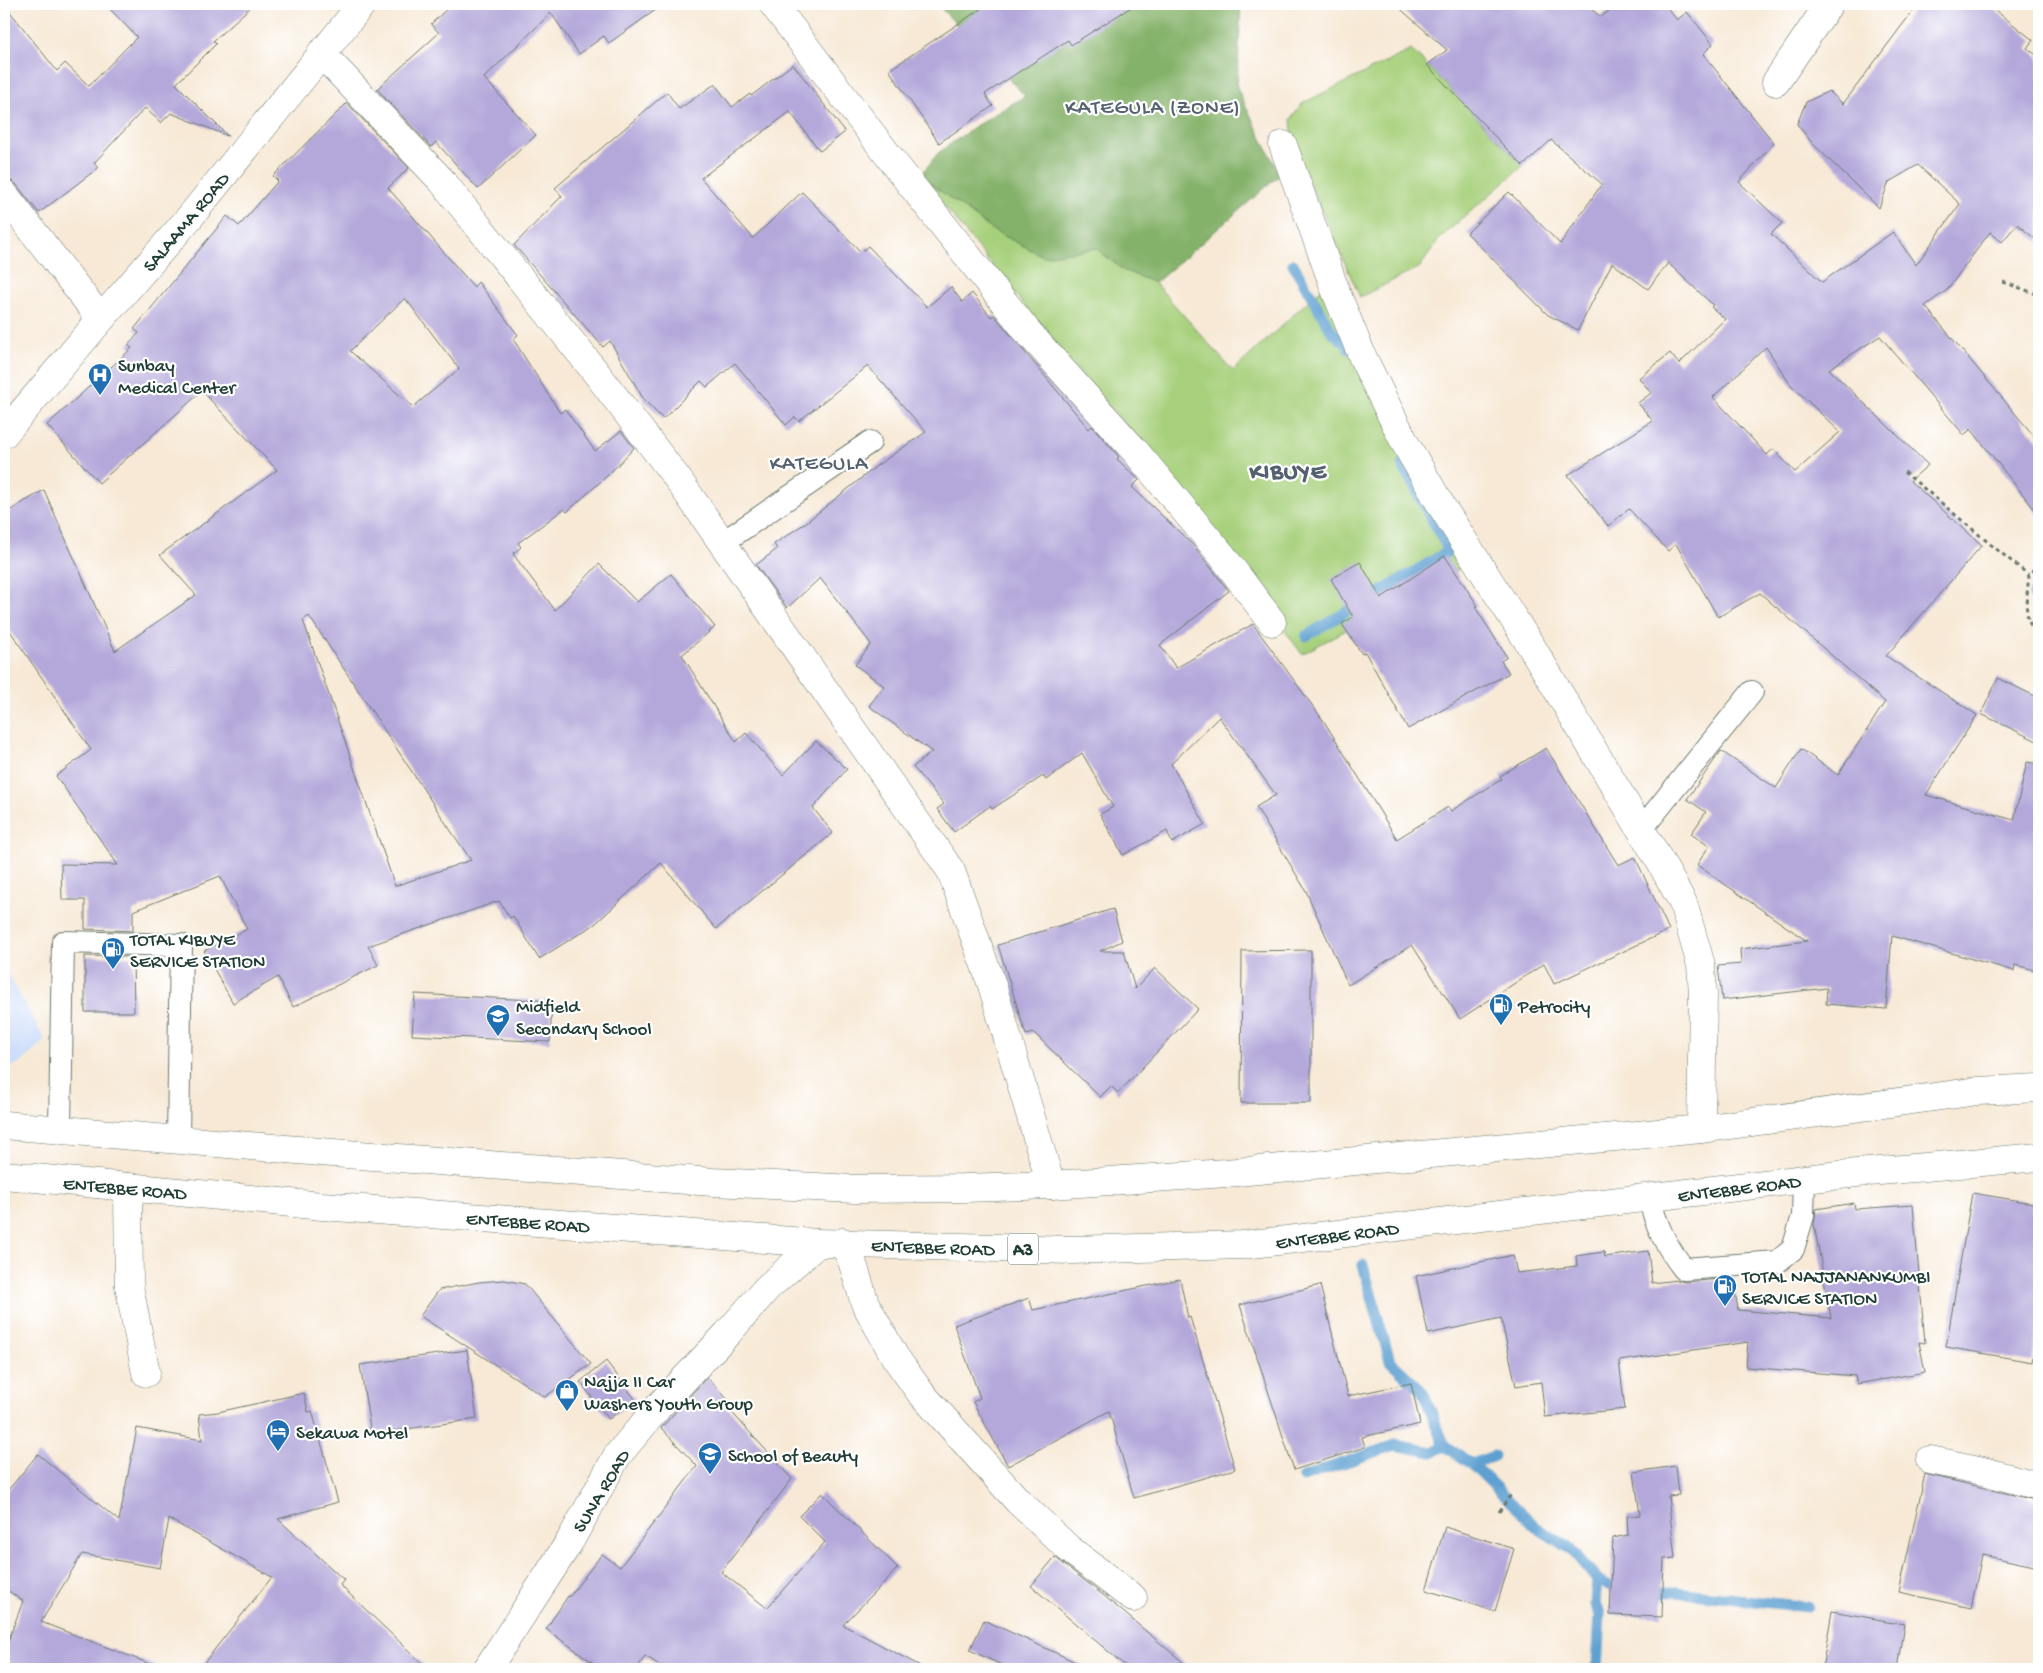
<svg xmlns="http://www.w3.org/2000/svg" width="2043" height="1673" viewBox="0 0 2043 1673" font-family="'Gochi Hand',sans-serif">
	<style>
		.built { fill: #cbdcf9 }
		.green { fill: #a7d07b; stroke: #638658 }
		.forest { fill: #85b26b; stroke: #527850 }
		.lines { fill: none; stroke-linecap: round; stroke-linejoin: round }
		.stream { stroke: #5ea0d1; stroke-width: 11 }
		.building { fill: #b4a8da; fill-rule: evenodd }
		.lane-casing { stroke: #6b796d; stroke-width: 24 }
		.street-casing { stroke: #6b796d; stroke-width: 29 }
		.secondary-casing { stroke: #6b796d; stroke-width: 29 }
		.primary-casing { stroke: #6b796d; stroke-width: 29 }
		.path { stroke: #6b796d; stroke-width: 3; stroke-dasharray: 4 4; stroke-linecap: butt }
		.lane { stroke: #fff; stroke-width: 22 }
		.street { stroke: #fff; stroke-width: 28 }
		.secondary { stroke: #fff; stroke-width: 28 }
		.primary { stroke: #fff; stroke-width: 28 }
		.labels { text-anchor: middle; stroke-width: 4.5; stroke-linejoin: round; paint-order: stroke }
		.shield { fill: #fff; stroke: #627771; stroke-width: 1 }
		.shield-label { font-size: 18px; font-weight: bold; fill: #1f3d34 }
		.street-label { font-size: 19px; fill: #1f3d34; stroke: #fff }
		.poi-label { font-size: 19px; fill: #1f3d34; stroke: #fff; text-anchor: start }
		.quarter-label { font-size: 21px; letter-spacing: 1px; fill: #53626e; stroke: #fff }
		.district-label { font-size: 24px; font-weight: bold; letter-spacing: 1px; fill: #53626e; stroke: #fff }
	</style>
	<rect width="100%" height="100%" fill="#fff"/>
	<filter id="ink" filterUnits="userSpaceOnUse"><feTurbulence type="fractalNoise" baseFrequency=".02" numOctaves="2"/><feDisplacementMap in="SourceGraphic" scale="10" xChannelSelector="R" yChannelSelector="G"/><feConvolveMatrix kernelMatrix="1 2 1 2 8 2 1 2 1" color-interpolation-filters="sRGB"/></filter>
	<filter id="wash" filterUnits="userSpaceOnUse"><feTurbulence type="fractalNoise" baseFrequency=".0096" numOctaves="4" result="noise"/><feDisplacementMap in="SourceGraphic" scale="20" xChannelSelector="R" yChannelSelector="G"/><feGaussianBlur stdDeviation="1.12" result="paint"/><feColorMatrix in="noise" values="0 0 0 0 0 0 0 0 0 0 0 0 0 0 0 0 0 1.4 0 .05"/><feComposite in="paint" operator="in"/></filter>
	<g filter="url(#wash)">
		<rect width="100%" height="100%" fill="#f7e9d6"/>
		<!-- built -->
		<path class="built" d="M4 967 45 1040 21 1063 4 1069Z"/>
		<!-- green -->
		<g class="green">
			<path d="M1411 50 1427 65 1523 166 1440 238 1420 267 1360 297 1293 146 1291 119 1303 103Z"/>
			<path d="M920 176 993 230 1043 256 1096 248 1123 270 1155 283 1233 371 1323 287 1463 567 1302 654 1170 476 1066 357Z"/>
		</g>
		<!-- forest -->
		<path class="forest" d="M937 4H1241L1237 88 1280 175 1155 283 1123 270 1096 248 1043 256 993 230 920 176 938 153 977 125 1025 96Z"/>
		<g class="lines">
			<!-- stream -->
			<g class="stream">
				<path d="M1293 264 1332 332 1348 345 1349 349"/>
				<path d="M2034 595 2039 582"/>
				<path d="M1306 636 1449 551 1402 464"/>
				<path d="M1363 1265 1390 1361 1423 1392 1445 1446 1472 1464 1536 1527 1571 1549 1597 1580 1625 1593"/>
				<path d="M1472 1464 1494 1456"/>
				<path d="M1303 1477 1395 1445 1432 1452 1445 1446"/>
				<path d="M1648 1592H1676L1807 1607"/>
				<path d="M1597 1669 1600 1614 1595 1605 1597 1580"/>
			</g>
		</g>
		<g id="blocks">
			<!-- building -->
			<g class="building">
				<path d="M4 4 57 71 65 63 89 86 137 37 105 4H254L213 41 216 44 176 84 228 136 171 113 161 123 145 108 94 163 98 168 39 213 16 184 10 180 4 179Z"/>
				<path d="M452 4H664L609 43 604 36 579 54 551 13 484 78 536 135 478 189 436 142 431 147 377 89 439 33 431 24Z"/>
				<path d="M988 4H1136L1071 45 1068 40 985 94 993 106 939 143 889 70Z"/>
				<path d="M1395 4H1585L1601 17 1618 4H1664L1677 20 1687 12 1713 44 1703 54 1774 143 1739 182 1782 223 1771 234 1822 282 1893 232 1916 265 1960 204 1918 165 1889 182 1879 208 1812 143 1797 124 1806 102 1829 91 1843 104 1918 4H1987L2033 40 2027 48 2039 57V242L2017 224 2002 242 1990 232 1947 290 1925 306 2039 442V515L1971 429 1964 435 1880 336 1829 369 1928 465 1910 481 1982 545 1886 656 1977 715 1926 795 2014 820 2027 762 2039 764V971L2015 965 2014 971 1892 936 1886 1009 1826 1004 1827 988 1722 1000 1718 966 1741 964 1740 949 1807 941 1697 865 1709 846 1691 834 1706 812 1687 799 1721 751 1776 788 1801 749 1838 775 1885 702 1760 593 1718 617 1676 544 1668 551 1629 509 1608 526 1568 475 1653 421 1638 403 1651 393 1639 378 1670 353 1679 364 1725 319 1711 307 1713 305 1668 263 1648 289 1612 263 1578 330 1548 315 1467 233 1509 192 1560 244 1602 184 1551 140 1523 166 1427 65 1447 50ZM1766 347 1790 384 1840 432 1795 472 1773 449 1767 455 1713 397Z"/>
				<path d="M793 64 845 132 820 151 790 112 701 178 753 238 802 192 861 252 868 246 927 307 951 287 962 302 972 293 991 317 994 315 1089 429 1092 426 1119 457 1117 459 1139 480 1132 487 1194 546 1229 591 1160 645 1176 668 1253 624 1325 723 1397 839 1448 807 1451 811 1502 779 1500 776 1546 748 1618 865 1635 857 1669 930 1554 984 1544 964 1460 1019 1412 945 1348 985 1306 891 1256 807 1276 795 1219 717 1171 764 1205 824 1172 843 1167 831 1123 855 1100 814 1113 807 1082 753 1046 780 1043 776 992 809 990 806 954 832 937 809 944 804 913 767 932 752 869 706 884 686 855 665 871 644 820 578 787 608 756 565 777 549 774 544 804 524 879 464 926 432 868 366 799 421 795 417 786 425 735 363 707 387 701 381 663 419 644 400 610 341 603 347 514 245 562 196 555 188 667 92 679 109 715 84 732 107 750 94 751 96Z"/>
				<path d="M347 103 409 168 388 188 474 287 478 282 518 335 513 339 560 413 565 409 595 451 621 431 634 448 609 474 567 512 564 509 518 543 521 547 513 554 555 610 599 564 637 602 671 574 715 627 682 655 736 742 746 733 783 775 816 741 847 769 813 808 833 833 716 929 661 863 595 924 539 959 513 916 510 918 499 901 368 946 378 965 293 1007 278 977 233 1003 204 951 247 929 220 876 133 911V931L85 929V900H62L61 864 118 865 56 776 91 750 4 622V514L44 490 115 651 196 595 160 555 277 470 202 391 99 483 47 425 132 348 128 345 139 333 134 329 227 216 239 226 278 181 273 176ZM405 298 459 369 413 407 350 351ZM309 616 451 831 471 860 395 886 303 620Z"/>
				<path d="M1445 556 1478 606 1475 607 1507 657 1501 661 1509 673 1408 729 1365 652 1362 654 1342 624 1353 617 1331 579 1360 562 1381 598Z"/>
				<path d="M1998 678 2039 698V742L1981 714Z"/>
				<path d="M1113 909 1122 941 1100 951H1124L1135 989 1155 968 1198 1009 1118 1093 1111 1086 1100 1097 1034 1033 1026 1035 998 945Z"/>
				<path d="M1311 950V1103H1241L1242 951Z"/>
				<path d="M85 956 133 957 134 1012H85Z"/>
				<path d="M415 994 552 1001 550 1042 412 1035Z"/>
				<path d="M1972 1193 2039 1204V1318L2032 1362 1946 1347Z"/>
				<path d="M1854 1203 1855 1209 1913 1205 1925 1343 1919 1342 1925 1372 1857 1384 1855 1376 1746 1367 1748 1342 1619 1361 1625 1409 1545 1417 1541 1382 1516 1386 1501 1318 1428 1334 1416 1276 1513 1255 1517 1273 1577 1266 1576 1256 1604 1252 1605 1257 1648 1251 1652 1283 1677 1280 1685 1282 1733 1278 1738 1310 1831 1318 1814 1224 1816 1209Z"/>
				<path d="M1180 1279 1188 1318 1190 1317 1235 1469 1134 1498 1109 1411 1008 1466 973 1402 980 1398 954 1325 1029 1298 1033 1310Z"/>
				<path d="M504 1280 525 1284 591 1364 545 1397 420 1316 439 1290 479 1282Z"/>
				<path d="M1320 1285 1348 1396 1411 1383 1420 1424 1362 1437 1365 1447 1294 1470 1240 1305Z"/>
				<path d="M467 1350 477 1419 371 1434 360 1365Z"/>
				<path d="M606 1361 635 1399 609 1419 580 1382Z"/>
				<path d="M707 1377 730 1402 726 1406 792 1479 721 1572 767 1608 825 1542 799 1516 822 1493 898 1568 843 1625 926 1669H666L645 1656 637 1669H602L546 1629 568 1596 569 1597 602 1554 620 1567 697 1466 661 1428Z"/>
				<path d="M304 1393 308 1412 312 1411 338 1502 278 1519 344 1580 340 1585 428 1669H199L272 1577 169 1519 160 1568 82 1554 41 1622 158 1667 157 1669H4V1652L23 1601 4 1588V1495L38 1454 119 1521 137 1428 202 1440 199 1414 218 1412Z"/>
				<path d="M1676 1466 1679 1495 1668 1496 1675 1558 1664 1559 1662 1617 1610 1615 1613 1538 1628 1535 1627 1516 1640 1515 1634 1472Z"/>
				<path d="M1925 1474 2039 1501V1567L1982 1555 1971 1608 1899 1592Z"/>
				<path d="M1445 1527 1514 1549 1495 1611 1426 1590Z"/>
				<path d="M1055 1557 1103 1595 1191 1669H1129L1031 1586Z"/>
				<path d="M1832 1611 1904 1624 1897 1669H1822Z"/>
				<path d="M984 1620 1091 1669H1010L970 1650Z"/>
			</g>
		</g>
	</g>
	<g filter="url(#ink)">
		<use href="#blocks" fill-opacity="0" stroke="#6b796d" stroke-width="1"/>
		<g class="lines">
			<!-- lane casing -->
			<g class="lane-casing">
				<g id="lane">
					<path d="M722 543 870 442"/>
					<path d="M1640 831 1752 692"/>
					<path d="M60 1128 63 942 181 945 178 1139"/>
					<path d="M1649 1198C1657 1227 1665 1245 1684 1269L1777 1262 1793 1249 1803 1216 1804 1179"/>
				</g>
			</g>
			<!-- street casing -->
			<g class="street-casing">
				<g id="street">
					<path d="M773 4 897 167 1027 331 1135 451 1221 554 1272 622"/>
					<path d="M321 53 442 181 594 370 677 478 951 871 992 985 1051 1185"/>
					<path d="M1776 82 1829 4"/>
					<path d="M1283 145 1336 292 1363 358 1405 443 1442 507 1531 646 1661 863 1683 903 1701 965 1703 994 1701 1129"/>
					<path d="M4 194 101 319"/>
					<path d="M128 1187 129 1286 146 1373"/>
					<path d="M843 1242 852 1261 865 1303 895 1357 920 1392 1018 1501 1068 1548 1133 1598"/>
					<path d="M1930 1460 1983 1471 2039 1486"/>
				</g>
			</g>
			<!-- secondary casing -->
			<g class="secondary-casing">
				<g id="secondary">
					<path d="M4 434 101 319 190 217 362 4"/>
					<path d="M487 1669 570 1541 617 1456 658 1407 727 1334 767 1288 818 1243"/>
				</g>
			</g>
			<!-- primary casing -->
			<g class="primary-casing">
				<g id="primary">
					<path d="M4 1125 333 1153 713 1182 855 1189 964 1188 1051 1185 1226 1173 1701 1129 1978 1091 2039 1088"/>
					<path d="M4 1175 322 1206 818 1243 1071 1250 1243 1245 1857 1173 2039 1157"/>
				</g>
			</g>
			<!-- path -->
			<g class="path">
				<path d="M2003 282 2034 293 2039 297"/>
				<path d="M1904 472C1946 506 1986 542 2029 575"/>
				<path d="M2039 562 2029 575 2026 604 2028 620 2039 640"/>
				<path d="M1499 1512 1512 1493"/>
			</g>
			<!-- lane -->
			<use href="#lane" class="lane"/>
			<!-- street -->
			<use href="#street" class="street"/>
			<!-- secondary -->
			<use href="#secondary" class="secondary"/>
			<!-- primary -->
			<use href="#primary" class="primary"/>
		</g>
	</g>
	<!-- icons -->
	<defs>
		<g id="hospital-pin" transform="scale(1.25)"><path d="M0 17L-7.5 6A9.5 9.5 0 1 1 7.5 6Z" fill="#1f6fb2" stroke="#fff"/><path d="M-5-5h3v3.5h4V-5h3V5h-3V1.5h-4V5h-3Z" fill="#fff"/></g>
		<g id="fuel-pin" transform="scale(1.25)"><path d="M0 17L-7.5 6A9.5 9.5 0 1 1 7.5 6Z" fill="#1f6fb2" stroke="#fff"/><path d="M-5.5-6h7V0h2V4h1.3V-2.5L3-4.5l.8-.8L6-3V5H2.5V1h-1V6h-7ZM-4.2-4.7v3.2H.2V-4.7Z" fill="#fff"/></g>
		<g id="school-pin" transform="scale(1.25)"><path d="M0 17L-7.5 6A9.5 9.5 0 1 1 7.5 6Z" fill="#1f6fb2" stroke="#fff"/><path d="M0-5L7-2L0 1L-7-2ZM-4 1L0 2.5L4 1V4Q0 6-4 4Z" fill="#fff"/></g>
		<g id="shop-pin" transform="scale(1.25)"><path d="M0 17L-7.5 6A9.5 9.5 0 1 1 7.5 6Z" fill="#1f6fb2" stroke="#fff"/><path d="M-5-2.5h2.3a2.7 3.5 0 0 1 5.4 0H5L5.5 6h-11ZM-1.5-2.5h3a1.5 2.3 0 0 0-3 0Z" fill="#fff"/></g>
		<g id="hotel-pin" transform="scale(1.25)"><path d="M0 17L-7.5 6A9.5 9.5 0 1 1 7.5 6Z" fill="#1f6fb2" stroke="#fff"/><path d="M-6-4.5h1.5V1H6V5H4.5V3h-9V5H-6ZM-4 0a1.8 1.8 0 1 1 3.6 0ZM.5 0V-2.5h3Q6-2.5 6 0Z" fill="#fff"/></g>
	</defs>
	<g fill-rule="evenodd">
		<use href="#hospital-pin" x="100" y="375"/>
		<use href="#fuel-pin" x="113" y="949"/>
		<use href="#fuel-pin" x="1501" y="1005"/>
		<use href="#school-pin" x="498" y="1016"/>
		<use href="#fuel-pin" x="1725" y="1286"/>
		<use href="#shop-pin" x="567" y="1391"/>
		<use href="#hotel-pin" x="278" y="1431"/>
		<use href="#school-pin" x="710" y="1454"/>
	</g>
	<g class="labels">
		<!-- shield labels -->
		<rect class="shield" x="1008" y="1233.5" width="30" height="31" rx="4"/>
		<g class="shield-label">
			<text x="1023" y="1255">A3</text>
		</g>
		<!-- street labels -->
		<g class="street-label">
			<text transform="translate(185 221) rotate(-50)" y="7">SALAAMA ROAD</text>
			<text transform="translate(125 1187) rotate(5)" y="7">ENTEBBE ROAD</text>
			<text transform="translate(1739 1187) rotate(-7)" y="7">ENTEBBE ROAD</text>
			<text transform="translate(528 1221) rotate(4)" y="7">ENTEBBE ROAD</text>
			<text transform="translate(1337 1234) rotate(-7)" y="7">ENTEBBE ROAD</text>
			<text transform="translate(933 1246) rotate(2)" y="7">ENTEBBE ROAD</text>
			<text transform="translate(600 1490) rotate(-59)" y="7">SUNA ROAD</text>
		</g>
		<!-- poi labels -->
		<g class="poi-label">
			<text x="118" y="371">Sunbay<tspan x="118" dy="22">Medical Center</tspan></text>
			<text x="130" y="945">TOTAL KIBUYE<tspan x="130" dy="22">SERVICE STATION</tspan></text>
			<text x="516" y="1012">Midfield<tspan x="516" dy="22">Secondary School</tspan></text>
			<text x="1518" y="1012">Petrocity</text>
			<text x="1742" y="1282">TOTAL NAJJANANKUMBI<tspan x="1742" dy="22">SERVICE STATION</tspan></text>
			<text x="584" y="1387">Najja II Car<tspan x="584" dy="22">Washers Youth Group</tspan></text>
			<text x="296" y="1438">Sekawa Motel</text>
			<text x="728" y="1461">School of Beauty</text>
		</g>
		<!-- quarter labels -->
		<g class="quarter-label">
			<text x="1153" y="113">KATEGULA (ZONE)</text>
			<text x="819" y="469">KATEGULA</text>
		</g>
		<!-- district labels -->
		<g class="district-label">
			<text x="1288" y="478">KIBUYE</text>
		</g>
	</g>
	<!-- margin -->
	<rect width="2043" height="1673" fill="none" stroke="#fff" stroke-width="20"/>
</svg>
